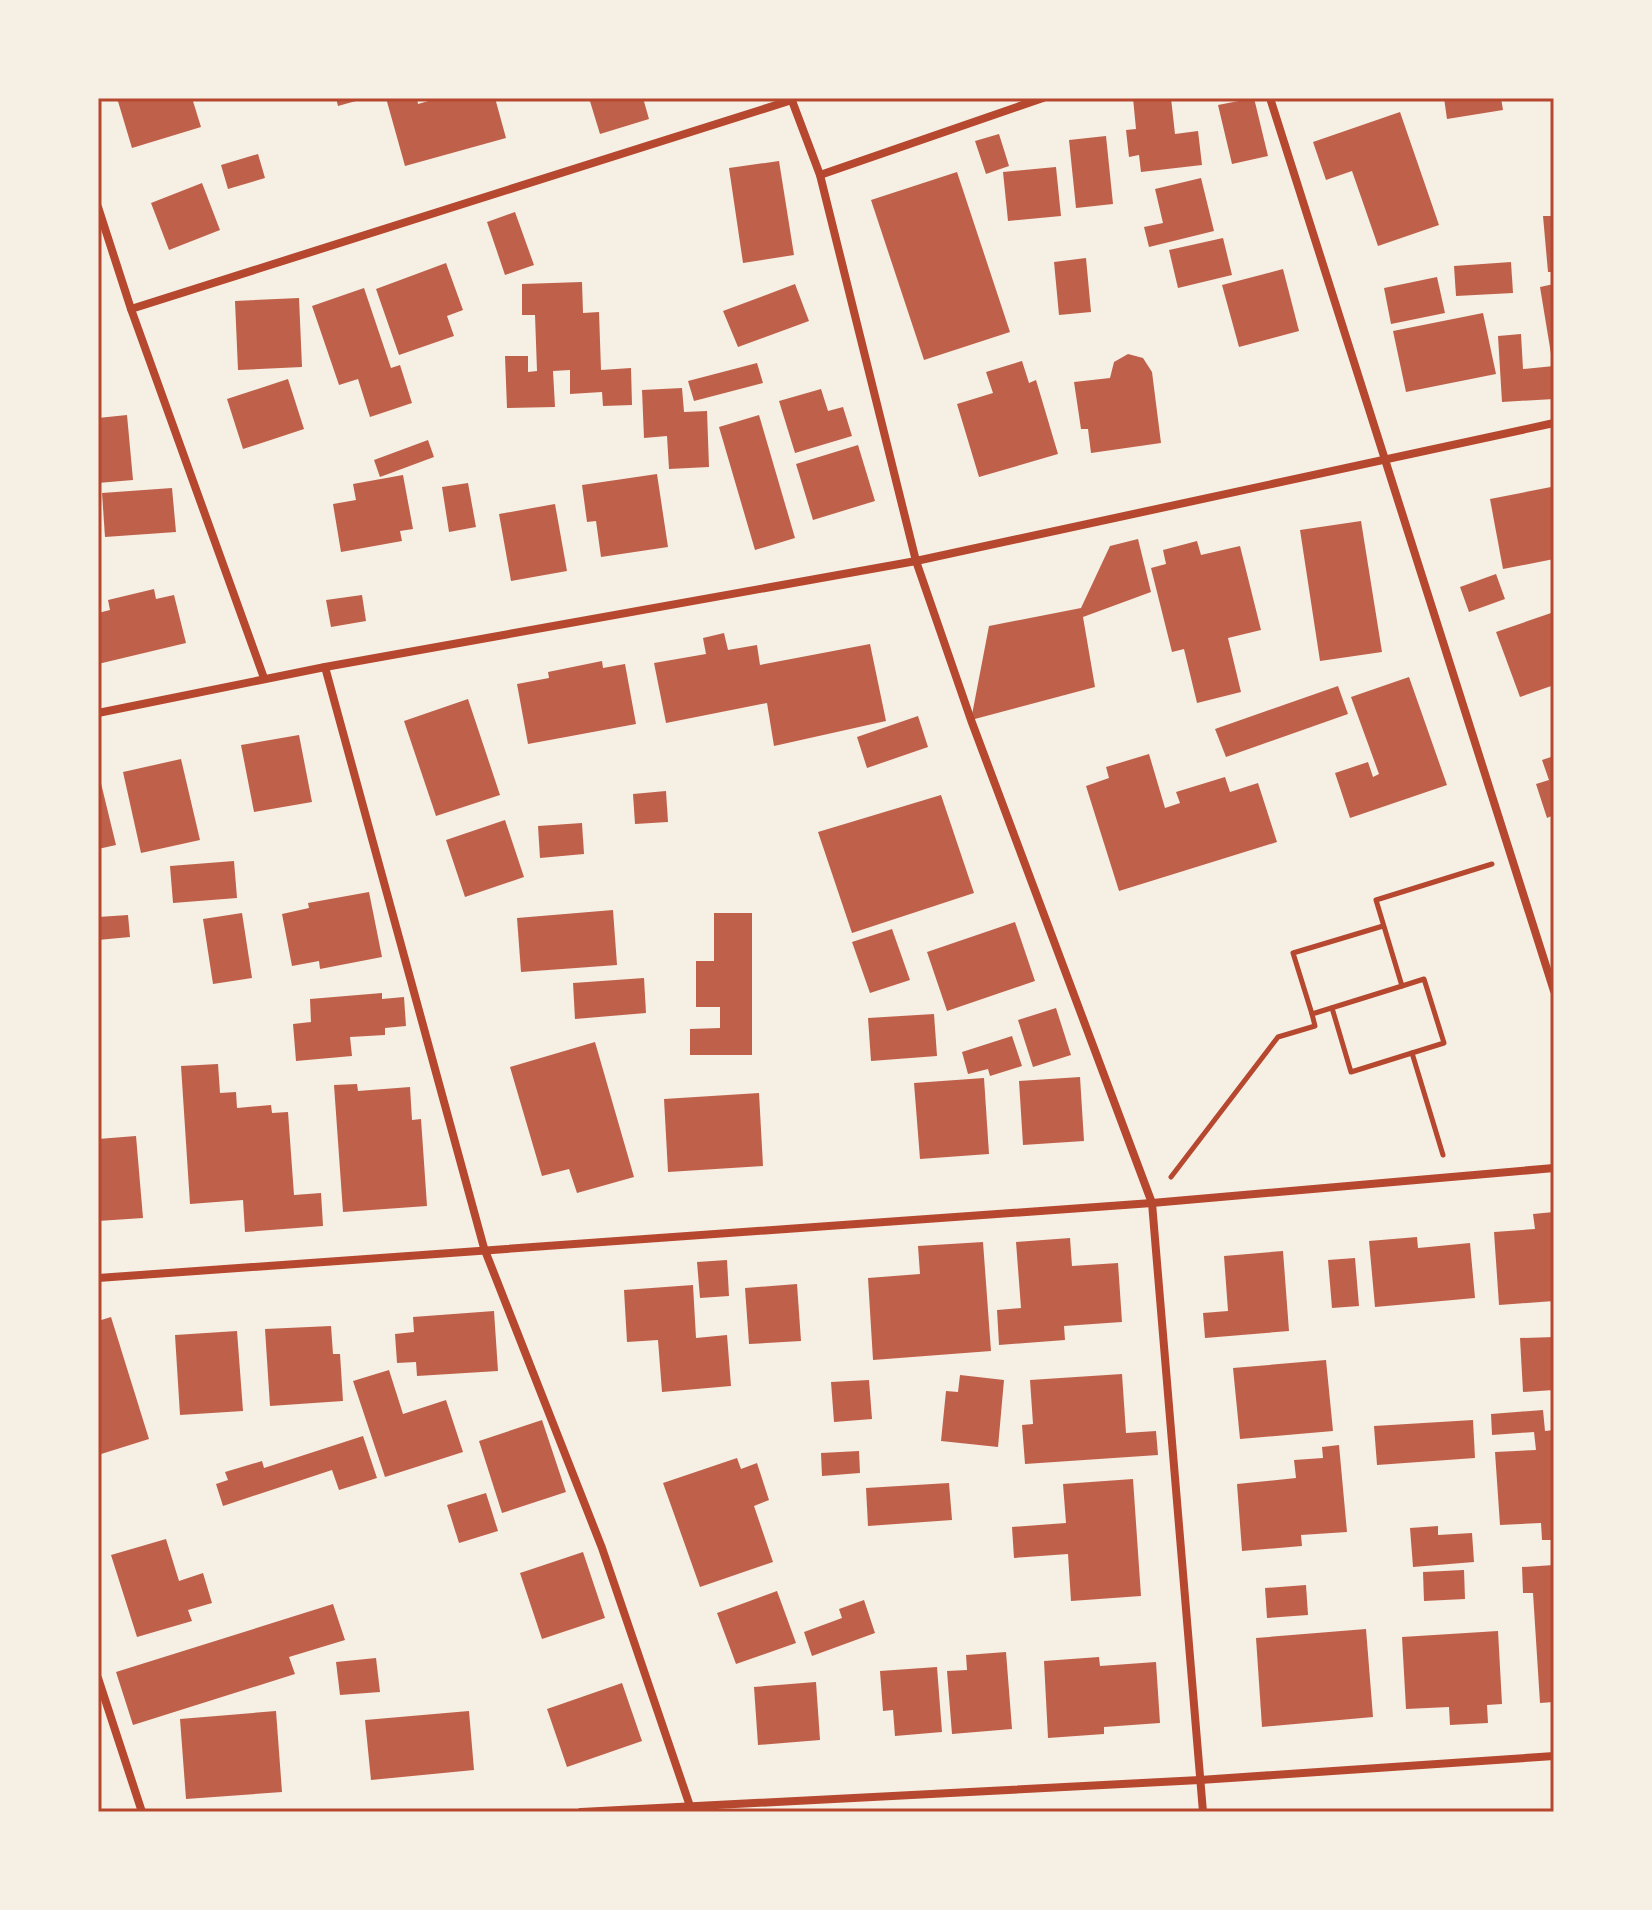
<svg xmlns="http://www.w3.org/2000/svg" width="1652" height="1910" viewBox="0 0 1652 1910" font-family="'Noto Serif',serif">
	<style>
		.building { fill: #bf614a }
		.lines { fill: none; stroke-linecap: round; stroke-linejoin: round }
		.path { stroke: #b5482f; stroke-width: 5 }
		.minor { stroke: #b5482f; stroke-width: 8 }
		.neatline { fill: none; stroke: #b5482f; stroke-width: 3 }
	</style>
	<rect width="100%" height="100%" fill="#f6efe4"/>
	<!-- building -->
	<g class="building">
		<path d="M117 98H192L201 127 132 148Z"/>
		<path d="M336 98H363V99L338 106Z"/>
		<path d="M386 98H417L418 104 439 98H495L506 138 405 166Z"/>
		<path d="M589 98H643L649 119 600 134Z"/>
		<path d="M1133 98H1171L1175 134 1198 131 1202 165 1141 172 1139 155 1129 157 1126 130 1136 129Z"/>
		<path d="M1254 98 1268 156 1232 164 1218 105Z"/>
		<path d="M1444 98H1501L1503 110 1447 119Z"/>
		<path d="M1400 112 1439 225 1378 246 1352 171 1326 180 1313 142Z"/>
		<path d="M999 134 1009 166 986 174 975 141Z"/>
		<path d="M1106 136 1113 204 1076 208 1069 140Z"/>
		<path d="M258 154 265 178 228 189 221 165Z"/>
		<path d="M779 161 794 255 743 263 729 168Z"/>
		<path d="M1056 167 1061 216 1008 221 1003 172Z"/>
		<path d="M957 172 1010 332 924 360 871 200Z"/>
		<path d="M1201 178 1214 231 1149 247 1144 227 1163 223 1155 189Z"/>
		<path d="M202 183 220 230 169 250 151 203Z"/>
		<path d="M515 212 534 265 505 275 487 222Z"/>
		<path d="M1543 216H1554V272H1548Z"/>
		<path d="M1223 238 1232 275 1178 288 1169 250Z"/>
		<path d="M1086 258 1091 312 1059 315 1054 262Z"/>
		<path d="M1511 262 1513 293 1456 296 1454 266Z"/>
		<path d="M446 263 463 310 447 316 454 336 399 355 376 289Z"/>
		<path d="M1283 269 1299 331 1239 347 1222 285Z"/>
		<path d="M1437 277 1445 313 1391 324 1384 288Z"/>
		<path d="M582 282 583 313 599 312 601 370 631 368 632 405 603 406 602 392 570 394V370L553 371 555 407 507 408 505 356H528V372L537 371 535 315H522V284Z"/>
		<path d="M795 284 809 321 738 347 723 311Z"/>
		<path d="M1554 284V359L1552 360 1540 287Z"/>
		<path d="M364 288 391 368 400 365 412 403 370 417 358 379 339 385 312 306Z"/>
		<path d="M299 298 302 367 238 370 235 301Z"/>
		<path d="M1483 313 1496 374 1406 392 1393 331Z"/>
		<path d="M1521 334 1523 369 1554 366V399L1502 402 1498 336Z"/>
		<path d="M1128 354 1143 358 1152 372 1161 443 1091 453 1088 429H1081L1074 382 1110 378 1114 362Z"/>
		<path d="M1022 361 1029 383 1036 380 1058 454 979 477 957 404 993 393 986 372Z"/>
		<path d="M757 363 763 383 694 401 688 381Z"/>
		<path d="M288 379 304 429 243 449 227 399Z"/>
		<path d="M682 388 684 412 707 411 709 467 669 469 667 436 644 438 642 390Z"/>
		<path d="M821 389 828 411 843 407 852 436 795 453 779 401Z"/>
		<path d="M127 415 133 480 98 483V418Z"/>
		<path d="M759 415 795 538 755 550 719 427Z"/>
		<path d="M428 440 434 457 380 477 374 460Z"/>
		<path d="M858 445 875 501 813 520 796 464Z"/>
		<path d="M657 474 668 547 601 557 596 521 587 522 582 485Z"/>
		<path d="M403 475 413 529 400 531 402 541 341 552 333 504 356 500 353 484Z"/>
		<path d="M468 483 476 527 449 532 442 487Z"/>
		<path d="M1551 487 1554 559 1503 569 1490 499Z"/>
		<path d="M172 488 176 532 105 537 102 493Z"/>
		<path d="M555 504 567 571 511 581 499 514Z"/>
		<path d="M1361 521 1382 652 1320 661 1300 530Z"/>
		<path d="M1138 539 1151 592 1083 617 1095 687 971 720 989 626 1081 608 1110 546Z"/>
		<path d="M1197 541 1201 555 1240 546 1261 630 1228 638 1241 692 1197 703 1184 649 1172 652 1151 568 1166 564 1163 550Z"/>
		<path d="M1496 574 1505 599 1469 612 1460 587Z"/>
		<path d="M154 589 156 599 174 595 186 643 98 664V613L110 610 108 600Z"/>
		<path d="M362 595 366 621 331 627 326 600Z"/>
		<path d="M1554 612V685L1520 697 1496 632Z"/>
		<path d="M724 633 728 650 757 645 760 665 870 644 886 721 774 746 767 703 666 723 654 663 706 654 703 638Z"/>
		<path d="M602 661 603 668 625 664 636 724 528 744 517 684 549 678 548 672Z"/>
		<path d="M1409 677 1447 785 1350 818 1335 773 1368 762 1373 777 1379 774 1351 697Z"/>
		<path d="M1338 686 1348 714 1226 757 1215 729Z"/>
		<path d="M468 699 500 795 436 816 404 721Z"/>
		<path d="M918 716 928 747 867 768 857 737Z"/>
		<path d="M299 735 312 802 254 812 241 745Z"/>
		<path d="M1149 754 1165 808 1180 803 1176 792 1225 777 1230 792 1258 783 1277 842 1119 891 1086 786 1109 778 1106 767Z"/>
		<path d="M1554 756V815L1547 818 1536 784 1549 780 1542 760Z"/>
		<path d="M181 759 200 840 141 853 123 772Z"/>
		<path d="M98 771 116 845 98 849Z"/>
		<path d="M666 791 668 822 635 824 633 794Z"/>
		<path d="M941 795 974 893 852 933 818 832Z"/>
		<path d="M505 820 524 877 465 897 446 840Z"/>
		<path d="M582 823 584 854 540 858 538 826Z"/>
		<path d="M234 861 237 898 173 903 170 866Z"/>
		<path d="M369 892 382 957 320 969 319 961 292 966 282 914 309 908 308 903Z"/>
		<path d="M613 910 617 965 521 972 517 918Z"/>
		<path d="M242 913 252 978 213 984 203 919Z"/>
		<path d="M714 913H752V1055H690V1029L720 1028V1007H696V961H714Z"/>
		<path d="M128 915 130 937 98 940V917Z"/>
		<path d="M1015 922 1035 981 947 1011 927 952Z"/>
		<path d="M892 929 910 980 870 993 852 942Z"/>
		<path d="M644 978 646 1013 575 1019 573 983Z"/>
		<path d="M382 993V999L404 997 406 1026 385 1028V1035L350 1037 352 1056 296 1061 293 1024 311 1022 310 999Z"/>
		<path d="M1056 1008 1071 1055 1033 1067 1018 1020Z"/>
		<path d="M934 1014 937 1056 871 1061 868 1018Z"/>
		<path d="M1012 1036 1022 1066 990 1076 988 1069 968 1074 962 1052Z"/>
		<path d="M595 1042 634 1177 577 1193 569 1169 542 1176 510 1067Z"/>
		<path d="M218 1064 220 1093 236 1092 237 1108 271 1105 272 1113 288 1112 294 1195 321 1193 323 1226 245 1232 243 1200 190 1204 181 1066Z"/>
		<path d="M1080 1077 1084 1141 1023 1145 1019 1081Z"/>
		<path d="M984 1078 989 1154 920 1159 914 1083Z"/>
		<path d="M357 1084 358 1091 410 1087 412 1120 421 1119 427 1206 343 1212 334 1085Z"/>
		<path d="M759 1093 763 1166 668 1172 664 1099Z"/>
		<path d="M136 1136 143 1218 98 1221V1139Z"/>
		<path d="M1554 1212V1301L1499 1305 1494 1232 1535 1229 1533 1214Z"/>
		<path d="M1417 1237 1418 1248 1470 1243 1475 1298 1375 1307 1369 1241Z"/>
		<path d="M1070 1238 1072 1266 1118 1263 1122 1322 1064 1326 1065 1340 999 1345 997 1310 1021 1308 1016 1242Z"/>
		<path d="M983 1242 991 1351 873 1360 868 1278 920 1274 918 1246Z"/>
		<path d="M1283 1251 1289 1331 1205 1338 1203 1313 1228 1311 1224 1256Z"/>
		<path d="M1355 1258 1359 1306 1332 1308 1328 1260Z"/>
		<path d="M727 1260 729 1296 700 1298 697 1262Z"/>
		<path d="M797 1284 801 1341 749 1344 745 1288Z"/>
		<path d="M693 1285 696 1338 727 1335 731 1386 662 1392 658 1340 627 1342 624 1290Z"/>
		<path d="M494 1311 498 1371 417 1376 416 1362 397 1363 395 1334 414 1332 413 1317Z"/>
		<path d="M111 1317 149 1439 98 1455V1321Z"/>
		<path d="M331 1326 333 1354H340L343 1401 270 1406 265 1329Z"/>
		<path d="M237 1331 243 1411 180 1415 175 1335Z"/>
		<path d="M1554 1337V1390L1523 1392 1520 1338Z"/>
		<path d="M1326 1360 1333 1431 1240 1439 1233 1368Z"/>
		<path d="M389 1370 403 1414 446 1400 463 1452 385 1477 353 1381Z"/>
		<path d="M1122 1374 1126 1433 1156 1431 1158 1455 1025 1464 1022 1425 1033 1424 1030 1380Z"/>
		<path d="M960 1375 1004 1380 998 1447 941 1441 946 1391 958 1392Z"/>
		<path d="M869 1380 872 1419 834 1422 831 1382Z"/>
		<path d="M1543 1410 1545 1431 1554 1430V1540H1542L1541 1523 1500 1525 1495 1452 1536 1450 1534 1432 1492 1435 1491 1414Z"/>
		<path d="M542 1420 566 1492 502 1513 479 1441Z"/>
		<path d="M1473 1420 1475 1458 1377 1465 1374 1426Z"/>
		<path d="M363 1436 377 1478 339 1490 332 1470 223 1506 216 1484 228 1480 225 1472 262 1461 264 1468Z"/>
		<path d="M1339 1445 1347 1532 1301 1535 1302 1546 1242 1551 1237 1484 1296 1478 1294 1460 1323 1458 1322 1447Z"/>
		<path d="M859 1451 860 1473 822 1476 821 1453Z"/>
		<path d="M737 1458 741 1469 757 1463 769 1500 754 1506 773 1562 700 1587 663 1483Z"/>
		<path d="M1133 1479 1141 1596 1071 1601 1068 1554 1014 1558 1012 1527 1066 1523 1063 1484Z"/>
		<path d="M949 1483 952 1520 868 1526 866 1488Z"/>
		<path d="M486 1493 498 1531 459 1543 447 1505Z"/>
		<path d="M1438 1526V1535L1472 1533 1474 1562 1413 1567 1410 1528Z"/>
		<path d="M166 1539 179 1581 203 1573 212 1603 188 1610 192 1621 137 1637 111 1555Z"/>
		<path d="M583 1552 605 1618 542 1639 520 1573Z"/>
		<path d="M1554 1565V1702L1540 1703 1533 1593H1523L1522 1567Z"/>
		<path d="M1464 1570 1465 1599 1424 1601 1423 1572Z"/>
		<path d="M1306 1585 1308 1615 1267 1618 1265 1588Z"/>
		<path d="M777 1591 796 1643 736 1664 717 1613Z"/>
		<path d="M864 1600 875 1633 812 1656 804 1632 842 1618 839 1609Z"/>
		<path d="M333 1604 345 1640 289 1657 295 1674 133 1725 116 1672Z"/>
		<path d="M1366 1629 1373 1717 1262 1727 1256 1638Z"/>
		<path d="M1498 1631 1502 1704 1487 1705 1488 1723 1450 1725 1449 1707 1406 1709 1402 1637Z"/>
		<path d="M1006 1652 1012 1729 952 1734 947 1671 967 1670 966 1655Z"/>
		<path d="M1099 1657 1100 1666 1156 1662 1160 1723 1104 1727V1734L1048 1738 1044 1661Z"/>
		<path d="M376 1658 380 1692 340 1695 336 1662Z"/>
		<path d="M937 1667 942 1732 895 1736 893 1710 883 1711 880 1671Z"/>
		<path d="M816 1682 820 1740 758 1745 754 1687Z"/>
		<path d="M622 1683 642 1741 567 1767 547 1709Z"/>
		<path d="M276 1711 282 1792 186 1799 180 1719Z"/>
		<path d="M469 1711 474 1770 371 1780 365 1720Z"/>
	</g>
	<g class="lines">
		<!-- path -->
		<g class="path">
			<path d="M1332 1008 1351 1072 1444 1043 1424 979 1402 986"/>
			<path d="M1312 1014 1293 953 1383 926"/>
			<path d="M1412 1053 1443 1155"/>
			<path d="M1171 1177 1278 1037 1315 1026 1312 1014 1402 986 1376 900 1492 864"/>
		</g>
		<!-- minor -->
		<g class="minor">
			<path d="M791 98 820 175 916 561 971 720 1152 1203 1203 1812"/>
			<path d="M1270 98 1554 991"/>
			<path d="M820 175 1043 98"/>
			<path d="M98 207 131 309 264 678"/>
			<path d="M131 309 792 100"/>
			<path d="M325 667 484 1248 602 1548 692 1812"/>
			<path d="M98 713 325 667 916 561 1554 423"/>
			<path d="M98 1278 1152 1203 1554 1168"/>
			<path d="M98 1678 142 1812"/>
			<path d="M581 1812 1200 1780 1554 1756"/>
		</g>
	</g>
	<!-- border -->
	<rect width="1652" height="1910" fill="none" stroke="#f6efe4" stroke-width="200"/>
	<rect x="100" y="100" width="1452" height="1710" class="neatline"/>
</svg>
